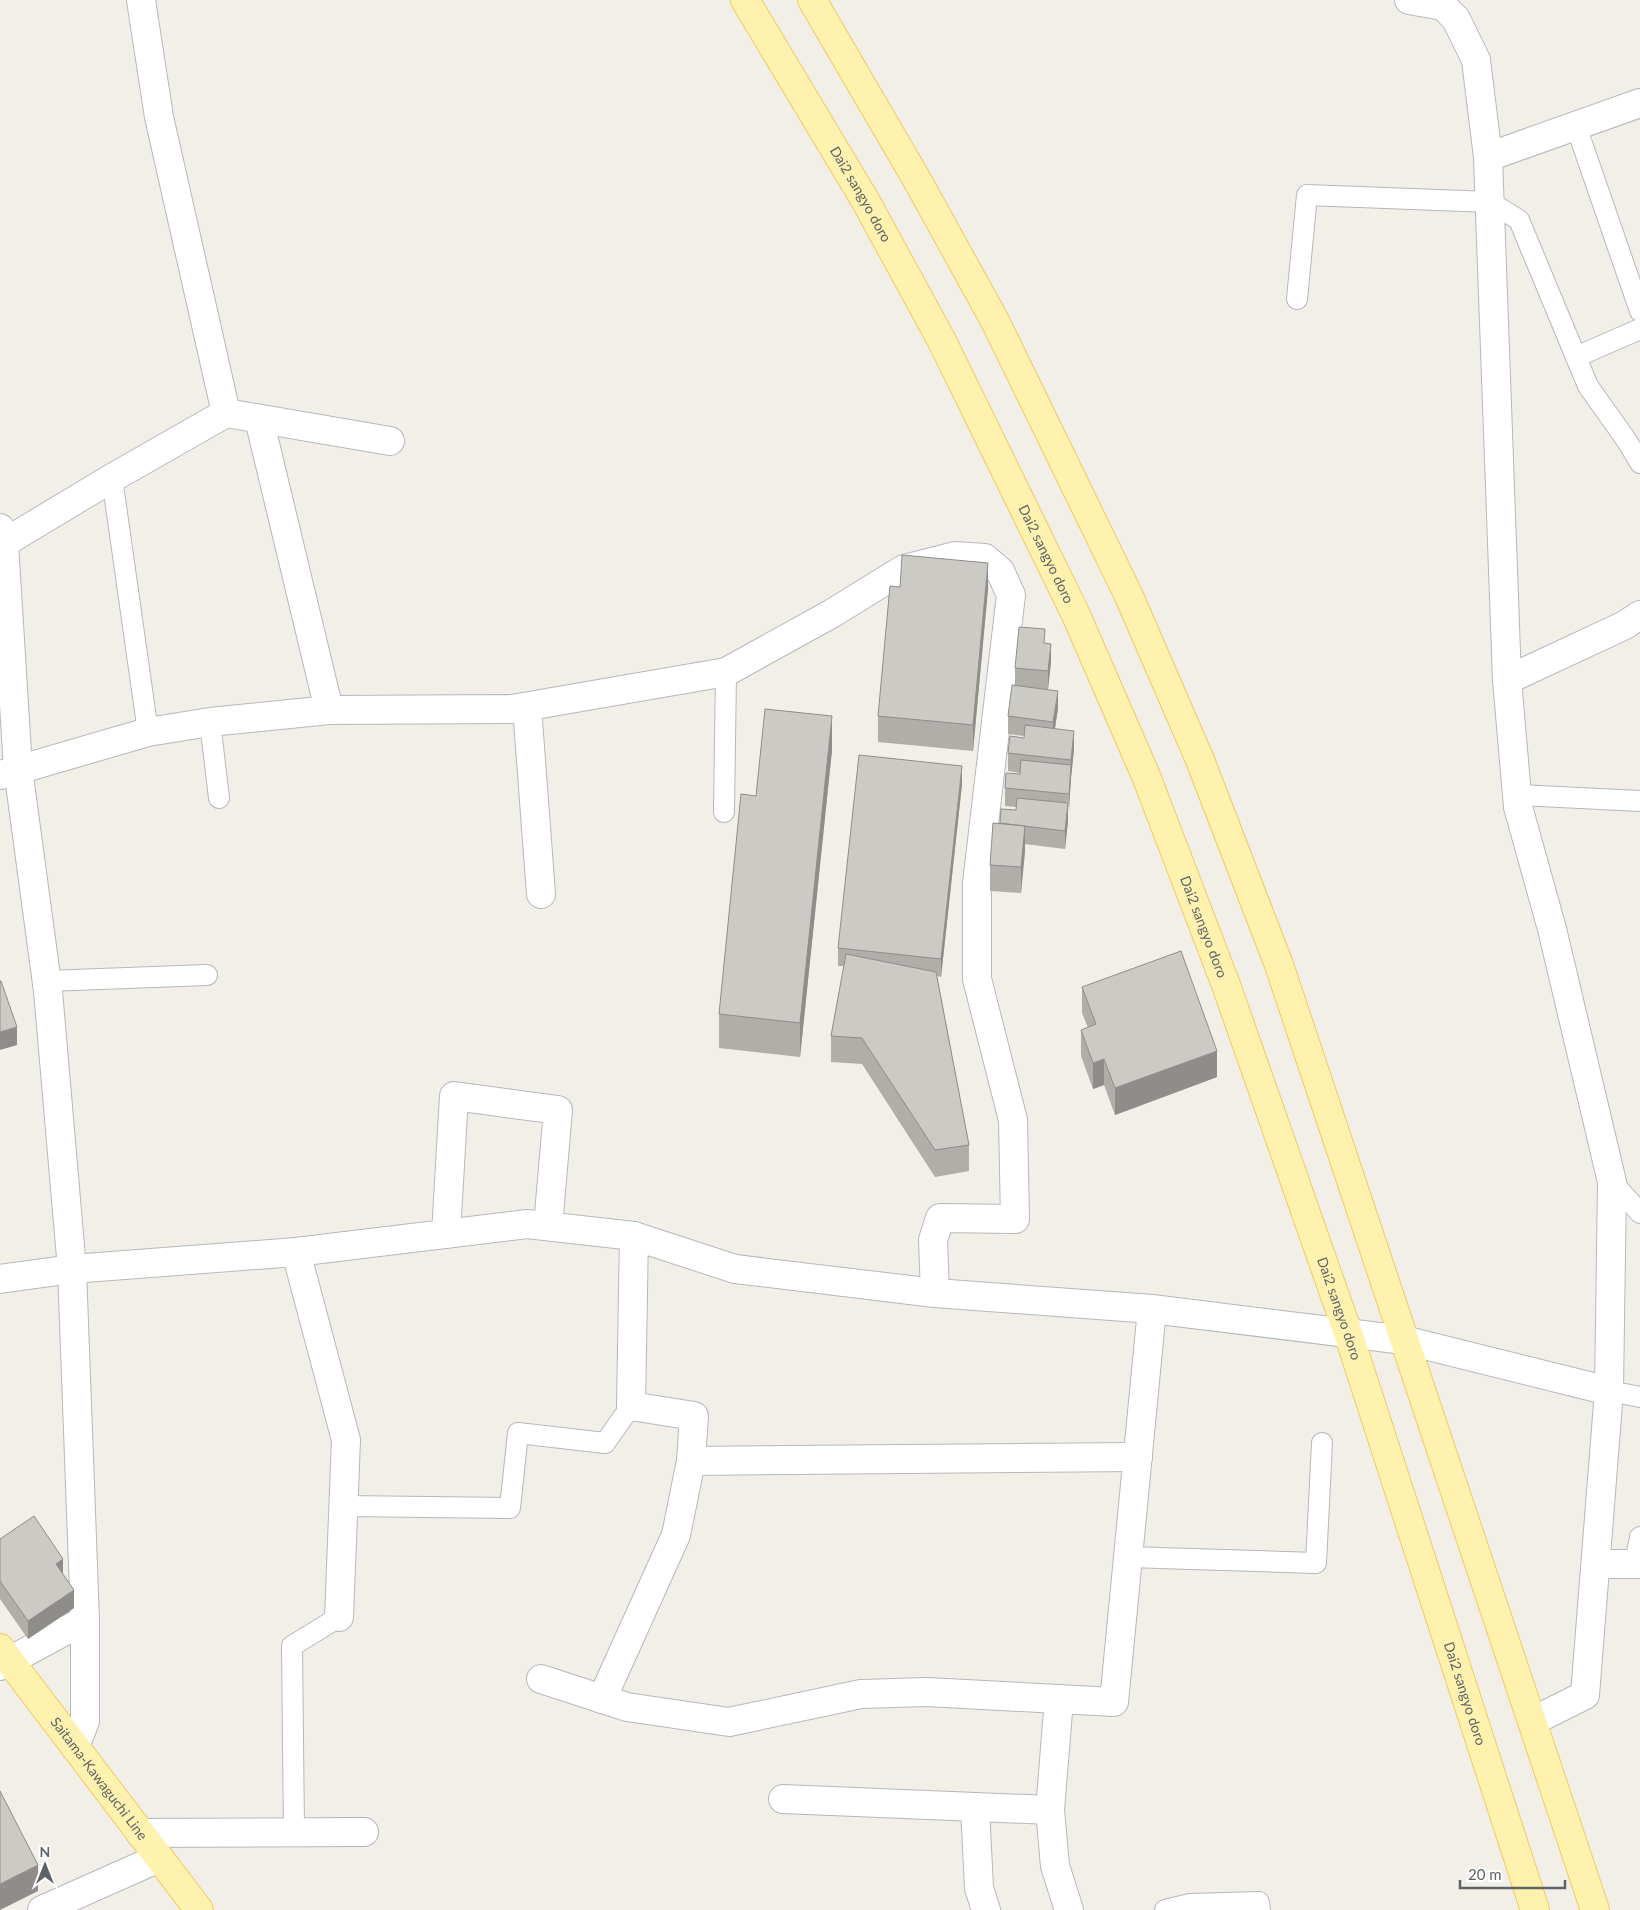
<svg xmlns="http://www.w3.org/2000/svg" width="1640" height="1910" viewBox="0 0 1640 1910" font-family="Lato,sans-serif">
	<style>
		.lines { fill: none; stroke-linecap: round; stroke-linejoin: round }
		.lane-casing { stroke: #b5b8bc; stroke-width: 22 }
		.street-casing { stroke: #b5b8bc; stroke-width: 30 }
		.primary-casing { stroke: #f2c960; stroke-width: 30 }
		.lane { stroke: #fff; stroke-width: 20 }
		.street { stroke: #fff; stroke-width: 28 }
		.primary { stroke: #fff2af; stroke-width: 28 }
		.wall { fill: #afaea9 }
		.shaded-wall { fill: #8f8d8a }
		.building { fill: #cccac5; stroke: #8f8d8a }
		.labels { text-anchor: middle; stroke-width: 5; stroke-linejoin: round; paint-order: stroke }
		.street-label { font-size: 14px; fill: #5f6368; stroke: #fff }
	</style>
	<rect width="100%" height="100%" fill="#f1efe8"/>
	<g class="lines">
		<!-- lane casing -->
		<g class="lane-casing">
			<g id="lane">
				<path d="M1576 126 1640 311"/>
				<path d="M1297 299 1307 195 1490 202 1519 220 1588 386 1627 441 1640 463"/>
				<path d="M1576 357 1640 329"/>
				<path d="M112 478 148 732"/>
				<path d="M210 722 219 798"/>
				<path d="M1517 795 1640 801"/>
				<path d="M724 812 726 672"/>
				<path d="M47 981 207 975"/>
				<path d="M1612 1182 1640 1213"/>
				<path d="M1609 1391 1640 1397"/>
				<path d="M344 1506 510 1508 518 1433 605 1443 631 1406"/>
				<path d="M1128 1557 1316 1563 1322 1443"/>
				<path d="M1635 1564 1640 1537"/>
				<path d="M294 1832 292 1646 339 1617"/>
				<path d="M1165 1910 1190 1904 1259 1902 1260 1910"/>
			</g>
		</g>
		<!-- street casing -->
		<g class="street-casing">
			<g id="street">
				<path d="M141 0 159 117 226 413"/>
				<path d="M1409 0 1443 6 1456 19 1476 60 1488 157 1507 680 1518 807 1552 929 1612 1182 1609 1391 1585 1695 1533 1721"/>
				<path d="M1488 157 1640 103"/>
				<path d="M259 419 329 710"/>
				<path d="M0 528 4 543 18 769 48 991 72 1269 85 1620V1721L75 1747"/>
				<path d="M4 543 112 478 226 413 390 441"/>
				<path d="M1507 680 1625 625 1640 615"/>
				<path d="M527 707 541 894"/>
				<path d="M0 775 148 732 210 722 329 710 512 709 726 672 831 614 904 569 955 556 985 558 1000 571 1011 595 977 883V979L1013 1120 1015 1219 940 1218 933 1240 935 1293"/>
				<path d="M446 1234 454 1096 558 1110 548 1226"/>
				<path d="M296 1252 346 1440 339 1617"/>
				<path d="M0 1279 72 1269 296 1252 527 1224 634 1236 735 1269 935 1293 1152 1309 1404 1340 1609 1391"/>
				<path d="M691 1461 1138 1457"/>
				<path d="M1596 1564H1640"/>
				<path d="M0 1666 85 1620"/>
				<path d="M541 1679 627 1707 729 1722 861 1694 927 1692 1114 1702 1152 1309"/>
				<path d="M602 1699 676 1535 691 1461 694 1416 631 1406 634 1236"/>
				<path d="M1059 1699 1050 1810 1055 1866 1069 1910"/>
				<path d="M783 1799 1050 1810"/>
				<path d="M975 1807 979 1888 986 1910"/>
				<path d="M140 1833 364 1832"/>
				<path d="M42 1910 159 1858"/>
			</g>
		</g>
		<!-- primary casing -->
		<g class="primary-casing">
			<g id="primary">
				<path id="s1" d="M745 0 865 200 942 341 1076 615 1146 776 1226 985 1348 1333 1535 1910"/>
				<path d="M812 0 916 178 995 321 1128 594 1200 760 1279 965 1595 1910"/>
				<path id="s2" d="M0 1648 199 1910"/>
			</g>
		</g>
		<!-- lane -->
		<use href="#lane" class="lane"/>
		<!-- street -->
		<use href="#street" class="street"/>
		<!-- primary -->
		<use href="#primary" class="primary"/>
	</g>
	<!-- wall -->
	<g class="wall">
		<path d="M900 587 988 589 973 751 878 742V716Z"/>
		<path d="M1045 644 1051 662 1048 689 1058 708 1055 729 1074 749 1071 778 1068 811V821L1065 849 1025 844 1021 893 990 891V865L1000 824 1016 810V807L1005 806V788L1020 774V773L1008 771V753L1024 738V736L1008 734V716L1015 685V668Z"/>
		<path d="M832 750 800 1057 719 1048V1014L756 796Z"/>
		<path d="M962 784 941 977 937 976 969 1145V1171L935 1177 862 1064 831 1062V1036L844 966H838V948Z"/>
		<path d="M1082 987 1217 1077 1115 1115 1104 1085 1093 1089 1081 1056V1030L1088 1028 1082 1013Z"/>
		<path d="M0 1539 63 1575 74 1608 28 1639 0 1599Z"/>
	</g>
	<!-- shaded-wall -->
	<g class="shaded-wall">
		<path d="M988 563V589L973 751V725Z"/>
		<path d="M1051 644V662L1048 689V671Z"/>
		<path d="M1058 691V708L1053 740V722Z"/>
		<path d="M832 716V750L800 1057V1023Z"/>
		<path d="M1074 731V749L1071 778 1069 811V794L1071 760Z"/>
		<path d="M962 766V784L941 977V959Z"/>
		<path d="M1068 803V821L1065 849V831Z"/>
		<path d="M1025 826V852L1021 893V867Z"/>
		<path d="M17 1027V1045L0 1050V1032Z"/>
		<path d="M1217 1051V1077L1115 1115V1088Z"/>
		<path d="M1104 1059V1085L1093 1089V1063Z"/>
		<path d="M63 1559V1576L56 1564Z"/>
		<path d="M74 1590V1608L28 1639V1621Z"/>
		<path d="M38 1865V1891L0 1910V1884Z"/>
	</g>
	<!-- building -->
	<g class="building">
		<path d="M902 555 988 563 973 725 878 716 890 586 900 587Z"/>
		<path d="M1019 627 1045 629 1044 643 1051 644 1048 671 1015 668Z"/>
		<path d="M1012 685 1058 691 1053 722 1008 716Z"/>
		<path d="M765 709 832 716 800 1023 719 1014 741 794 756 796Z"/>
		<path d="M1025 725 1074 731 1071 760 1008 753 1010 736 1024 738Z"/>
		<path d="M859 755 962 766 941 959 838 948Z"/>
		<path d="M1021 760 1071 765 1069 794 1005 788 1006 773 1020 774Z"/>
		<path d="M1017 798 1068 803 1065 831 1000 823 1001 809 1016 810Z"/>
		<path d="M993 823 1025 826 1021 867 990 865Z"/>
		<path d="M1181 951 1217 1051 1115 1088 1104 1059 1093 1063 1081 1030 1096 1024 1082 987Z"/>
		<path d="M846 954 936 972 969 1145 935 1150 862 1038 831 1036Z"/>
		<path d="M0 981H1L17 1027 0 1032Z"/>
		<path d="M34 1516 63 1559 56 1564 74 1590 28 1621 0 1581V1539Z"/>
		<path d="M0 1791 38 1865 0 1884Z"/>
	</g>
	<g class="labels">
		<!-- street labels -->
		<g class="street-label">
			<text dy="5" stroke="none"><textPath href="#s1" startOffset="226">Dai2 sangyo doro</textPath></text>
			<text dy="5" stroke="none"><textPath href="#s1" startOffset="631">Dai2 sangyo doro</textPath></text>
			<text dy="5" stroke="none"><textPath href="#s1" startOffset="1036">Dai2 sangyo doro</textPath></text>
			<text dy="5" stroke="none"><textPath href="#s1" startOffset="1441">Dai2 sangyo doro</textPath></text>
			<text dy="5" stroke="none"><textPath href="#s1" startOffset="1846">Dai2 sangyo doro</textPath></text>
			<text dy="5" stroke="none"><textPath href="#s2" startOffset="164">Saitama-Kawaguchi Line</textPath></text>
		</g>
	</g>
	<!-- north arrow -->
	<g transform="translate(45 1865)" stroke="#ffffff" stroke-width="4" paint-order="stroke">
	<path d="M0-4L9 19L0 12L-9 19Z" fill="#5f6368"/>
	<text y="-8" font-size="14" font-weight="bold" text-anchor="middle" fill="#5f6368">N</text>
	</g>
	<!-- scale -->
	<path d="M1460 1880v8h105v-8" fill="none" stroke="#5f6368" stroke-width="2.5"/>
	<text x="1468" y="1880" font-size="15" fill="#5f6368" stroke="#ffffff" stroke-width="4" paint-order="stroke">20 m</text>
</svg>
